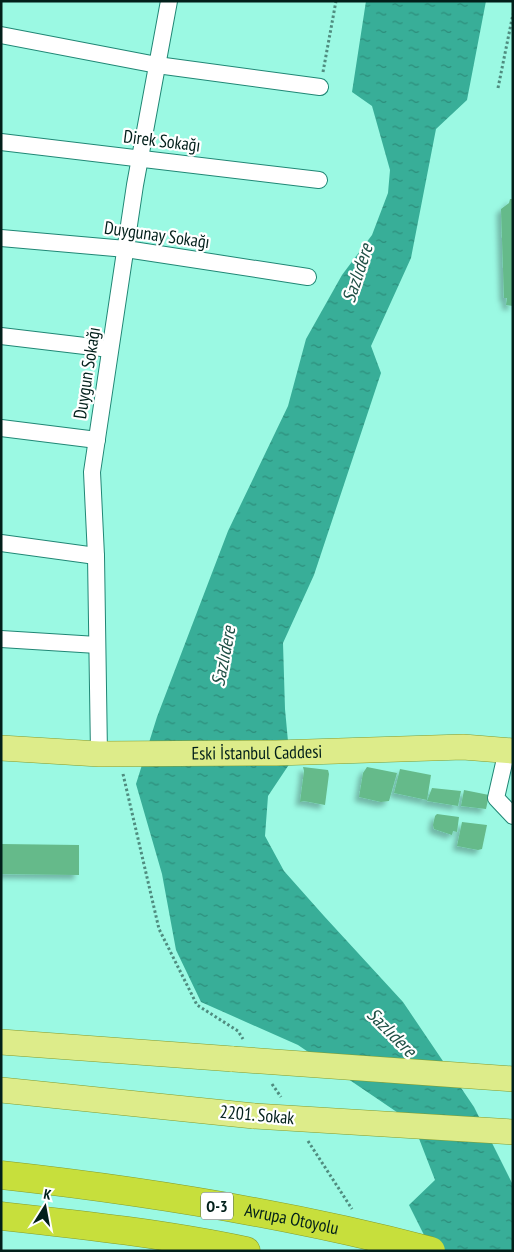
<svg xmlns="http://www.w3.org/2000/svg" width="514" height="1252" viewBox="0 0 514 1252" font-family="'PT Sans Narrow',sans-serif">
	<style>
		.water { fill: url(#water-ripples) }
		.building { fill: #65ba8a; filter: url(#shadow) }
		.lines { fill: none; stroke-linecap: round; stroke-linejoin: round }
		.minor-casing { stroke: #208775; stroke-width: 18 }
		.primary-casing { stroke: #829c30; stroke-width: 26 }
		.motorway-casing { stroke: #829c30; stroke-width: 29 }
		.path { stroke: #4f8c7f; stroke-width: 3; stroke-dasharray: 2.5 2.5; stroke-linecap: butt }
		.minor { stroke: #fff; stroke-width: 16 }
		.primary { stroke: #ddec8a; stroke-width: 25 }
		.motorway { stroke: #c7df3c; stroke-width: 28 }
		.primary-bridge-casing { stroke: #829c30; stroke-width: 26; stroke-linecap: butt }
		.motorway-bridge-casing { stroke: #829c30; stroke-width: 29; stroke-linecap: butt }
		.primary-bridge { stroke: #ddec8a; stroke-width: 25 }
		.motorway-bridge { stroke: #c7df3c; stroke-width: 28 }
		.labels { text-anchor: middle; stroke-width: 4.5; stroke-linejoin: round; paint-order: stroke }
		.shield { fill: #fff; stroke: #4e625f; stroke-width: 1 }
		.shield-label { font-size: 16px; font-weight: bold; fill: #021f1a }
		.street-label { font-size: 18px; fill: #021f1a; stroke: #fff }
		.water-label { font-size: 19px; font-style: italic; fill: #205046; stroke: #fff }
	</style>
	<defs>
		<pattern id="water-ripples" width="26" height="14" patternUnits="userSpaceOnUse" patternTransform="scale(1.25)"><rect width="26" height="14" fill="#38ae98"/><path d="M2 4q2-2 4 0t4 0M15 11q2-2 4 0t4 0" fill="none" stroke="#2d8d7b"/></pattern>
		<filter id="shadow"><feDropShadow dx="-4.5" dy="4.5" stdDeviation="2.5" flood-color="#0004"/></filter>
	</defs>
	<rect width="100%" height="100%" fill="#9bf9e3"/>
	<!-- water -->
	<path class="water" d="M366 1H486L467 100 436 129 411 258 371 346 381 373 314 575 283 643 285 709 290 763 268 796 265 836 284 871 324 916 403 1002 474 1107 513 1185V1251H432L409 1205 435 1180 413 1123 298 1045 201 1002 176 950 162 874 136 784 157 717 228 531 288 406 306 339 342 275 372 235 388 193 390 170 372 106 352 92Z"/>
	<!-- building -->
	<g class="building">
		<path d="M510 199H513V306L506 305 507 298H504L501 209 509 203Z"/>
		<path d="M303 767 328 770 329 774 325 805 304 801 300 802 304 771Z"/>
		<path d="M367 767 397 773 389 801 381 802 359 797 363 773Z"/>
		<path d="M400 769 431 775 427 800 394 793Z"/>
		<path d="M432 788 461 791 458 806 427 801Z"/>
		<path d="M464 790 489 795 486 809 461 806Z"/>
		<path d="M437 814 459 817 457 832 453 831 452 835 434 829 433 825 435 816Z"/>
		<path d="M462 822 487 825 482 849 478 850 457 846Z"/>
		<path d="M1 844 79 845V875L1 874Z"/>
	</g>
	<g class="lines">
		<!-- minor casing -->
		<g class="minor-casing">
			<g id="minor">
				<path d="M1 35 157 65 320 87"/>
				<path d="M1 142 319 180"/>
				<path d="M1 238 126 249 308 277"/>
				<path d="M1 336 110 349"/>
				<path d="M1 428 97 440"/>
				<path d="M1 543 96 556"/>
				<path d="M1 639 97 645"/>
				<path d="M507 750 496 798 513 816"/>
				<path d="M99 754 96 556 92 472 135 185 169 1"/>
			</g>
		</g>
		<!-- primary casing -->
		<g class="primary-casing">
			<g id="primary">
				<path id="s1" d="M1 748 99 754 276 753 463 747 513 751"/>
				<path d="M1 1042 233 1059"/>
				<path d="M1 1090 254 1116"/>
			</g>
		</g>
		<!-- motorway casing -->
		<g class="motorway-casing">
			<path id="motorway" d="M1 1216C83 1225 166 1234 246 1251"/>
		</g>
		<!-- path -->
		<g class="path">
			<path d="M323 72 336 1"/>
			<path d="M498 88 513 14"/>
			<path d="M123 774 159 929 197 1005 238 1031 243 1039"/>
			<path d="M272 1084 281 1097"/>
			<path d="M308 1141 352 1209"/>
		</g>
		<!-- minor -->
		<use href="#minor" class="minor"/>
		<!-- primary -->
		<use href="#primary" class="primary"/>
		<!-- motorway -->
		<use href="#motorway" class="motorway"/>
		<!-- primary-bridge casing -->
		<g class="primary-bridge-casing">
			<g id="primary-bridge">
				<path d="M233 1059 513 1079"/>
				<path d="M254 1116 513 1132"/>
			</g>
		</g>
		<!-- motorway-bridge casing -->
		<g class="motorway-bridge-casing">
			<g id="motorway-bridge">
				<path id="s2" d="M1 1175C146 1191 290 1214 431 1251"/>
			</g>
		</g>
		<!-- primary-bridge -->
		<use href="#primary-bridge" class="primary-bridge"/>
		<!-- motorway-bridge -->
		<use href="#motorway-bridge" class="motorway-bridge"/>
	</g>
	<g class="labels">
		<!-- shield labels -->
		<rect class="shield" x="201" y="1192.5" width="32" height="27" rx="4"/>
		<g class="shield-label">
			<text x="217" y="1212">O-3</text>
		</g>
		<!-- street labels -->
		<g class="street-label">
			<text transform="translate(162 141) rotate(7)" y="6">Direk Sokağı</text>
			<text transform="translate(157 235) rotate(8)" y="6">Duygunay Sokağı</text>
			<text transform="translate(87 373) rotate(-81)" y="6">Duygun Sokağı</text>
			<text dy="6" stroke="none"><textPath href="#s1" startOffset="256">Eski İstanbul Caddesi</textPath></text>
			<text transform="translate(257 1115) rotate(5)" y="6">2201. Sokak</text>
			<text dy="6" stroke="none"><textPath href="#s2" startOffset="294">Avrupa Otoyolu</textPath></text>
		</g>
		<!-- water labels -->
		<g class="water-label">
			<text transform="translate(357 273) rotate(-72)" y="7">Sazlıdere</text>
			<text transform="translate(223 656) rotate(-79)" y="7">Sazlıdere</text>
			<text transform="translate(392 1032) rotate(45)" y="7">Sazlıdere</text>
		</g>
	</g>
	<!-- border -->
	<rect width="514" height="1252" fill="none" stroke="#021f1a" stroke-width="5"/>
	<!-- north arrow -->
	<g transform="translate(45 1207) rotate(11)" stroke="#ffffff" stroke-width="4" paint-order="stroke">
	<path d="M0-4L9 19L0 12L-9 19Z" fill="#021f1a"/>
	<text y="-8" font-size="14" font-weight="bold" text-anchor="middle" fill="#021f1a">K</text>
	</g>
</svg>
